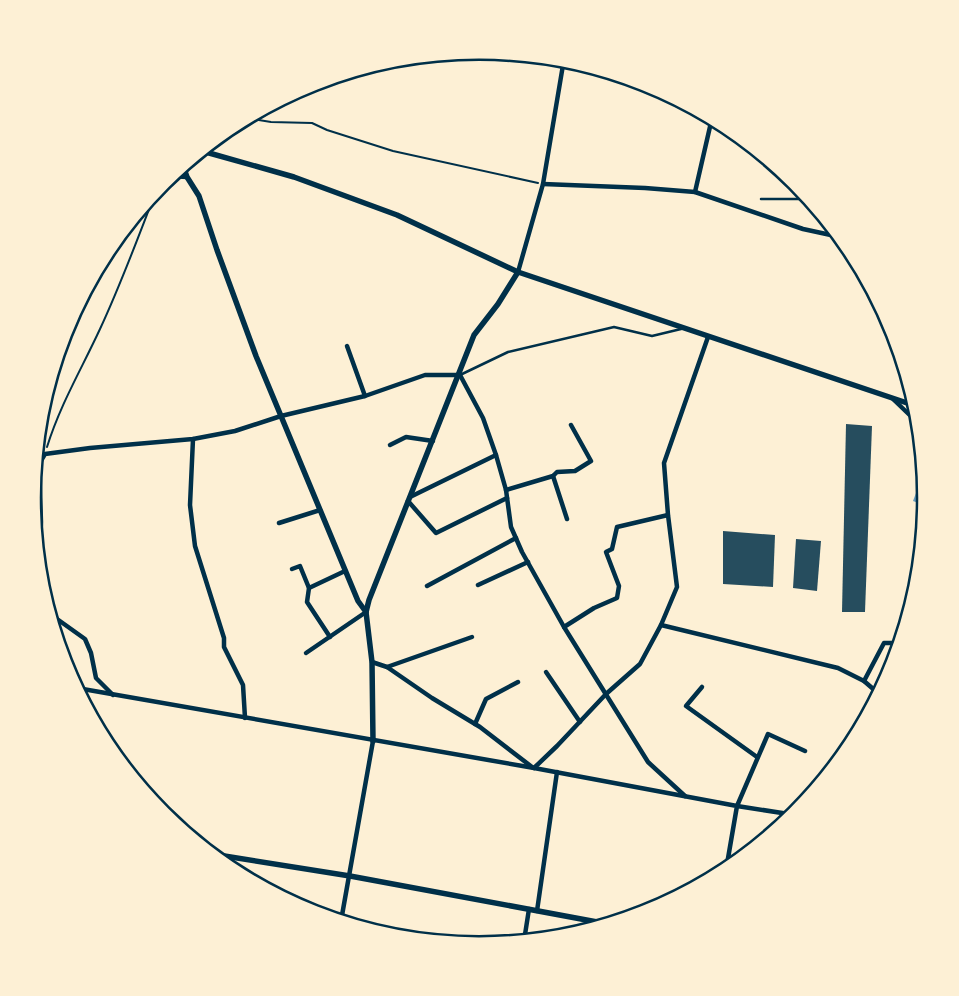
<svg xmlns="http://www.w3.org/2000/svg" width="959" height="996" viewBox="0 0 959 996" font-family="Karla,sans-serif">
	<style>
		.water { fill: #669bbc }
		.building { fill: #264d5e }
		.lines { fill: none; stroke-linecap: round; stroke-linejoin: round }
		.path { stroke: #003049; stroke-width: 2 }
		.service { stroke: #003049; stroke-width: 2.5 }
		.minor { stroke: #003049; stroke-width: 4.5 }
		.tertiary { stroke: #003049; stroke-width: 5.5 }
		.rim { fill: none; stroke: #003049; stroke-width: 2.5 }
	</style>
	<rect width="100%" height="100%" fill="#fdf0d5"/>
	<!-- water -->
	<path class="water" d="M924 472 926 506 913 501Z"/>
	<!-- building -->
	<g class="building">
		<path d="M846 424 872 426 865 612H842Z"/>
		<path d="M723 531 775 535 773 587 723 584Z"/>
		<path d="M796 539 821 541 817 591 793 588Z"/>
	</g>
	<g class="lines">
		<!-- path -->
		<g class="path">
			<path d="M246 118 271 122 312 123 327 130 393 151 538 183"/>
			<path d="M47 447C60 405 82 368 100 329 121 284 138 238 156 191"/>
		</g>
		<!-- service -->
		<g class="service">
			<path d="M761 199H809"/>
			<path d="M460 375 508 352 614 327 652 336 681 329"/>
		</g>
		<!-- minor -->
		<g class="minor">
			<path d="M170 176 187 177"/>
			<path d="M543 184 645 188 695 192 803 229 840 237"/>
			<path d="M695 192 712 118"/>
			<path d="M518 272 543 184 564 59"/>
			<path d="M347 346 365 396"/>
			<path d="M893 399 919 424"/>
			<path d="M193 439 190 505 195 546 224 638V647L243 685 245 718"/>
			<path d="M390 445 406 437 433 441"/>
			<path d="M553 476 567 519"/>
			<path d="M506 490 553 476 557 472 575 471 591 461 571 425"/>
			<path d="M410 497 496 455"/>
			<path d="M408 501 436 533 507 498"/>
			<path d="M279 523 320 510"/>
			<path d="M39 563 41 522 39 464 45 454 90 448 193 439 235 431 281 416 365 396 425 375H460L483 418 496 455 506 490 511 527 522 552 564 627 648 762 685 796"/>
			<path d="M292 569 300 566 309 588 307 602 330 637"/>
			<path d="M478 585 528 562"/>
			<path d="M427 586 516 538"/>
			<path d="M309 588 345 571"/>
			<path d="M48 608 57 619 85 639 91 653 96 678 113 695"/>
			<path d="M661 625 838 668 864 681 879 694"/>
			<path d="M564 627 594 608 617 598 619 586 606 552 612 549 617 527 668 515"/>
			<path d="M306 653 366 612"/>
			<path d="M372 662 387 667 432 698 480 727 532 767"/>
			<path d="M387 667 472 637"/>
			<path d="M546 672 580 722"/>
			<path d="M864 681 884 643H892L899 649"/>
			<path d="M702 687 686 706 757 757"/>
			<path d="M77 688 534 768 737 806 726 870"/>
			<path d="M475 724 486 699 518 682"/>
			<path d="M534 768 557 746 606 694 640 664 661 625 677 587 668 515 664 463 708 337"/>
			<path d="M795 815 737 806 768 734 805 751"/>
			<path d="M537 911 557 772"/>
			<path d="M341 921 373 741"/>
			<path d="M524 941 529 909"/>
		</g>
		<!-- tertiary -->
		<g class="tertiary">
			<path d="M202 151 294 177 397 215 518 272 916 406"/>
			<path d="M183 166 187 177 199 196 217 250 256 356 358 601 366 612"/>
			<path d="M373 741 372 662 366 612 369 600 474 335 498 304 518 272"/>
			<path d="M212 854 350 876 608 924"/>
		</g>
	</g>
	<!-- crop -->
	<path d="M0 0H959V996H0ZM41 498a438 438 0 1 1 876 0a438 438 0 1 1-876 0Z" fill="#fdf0d5" fill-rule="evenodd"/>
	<path class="rim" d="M41 498a438 438 0 1 1 876 0a438 438 0 1 1-876 0Z"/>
</svg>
